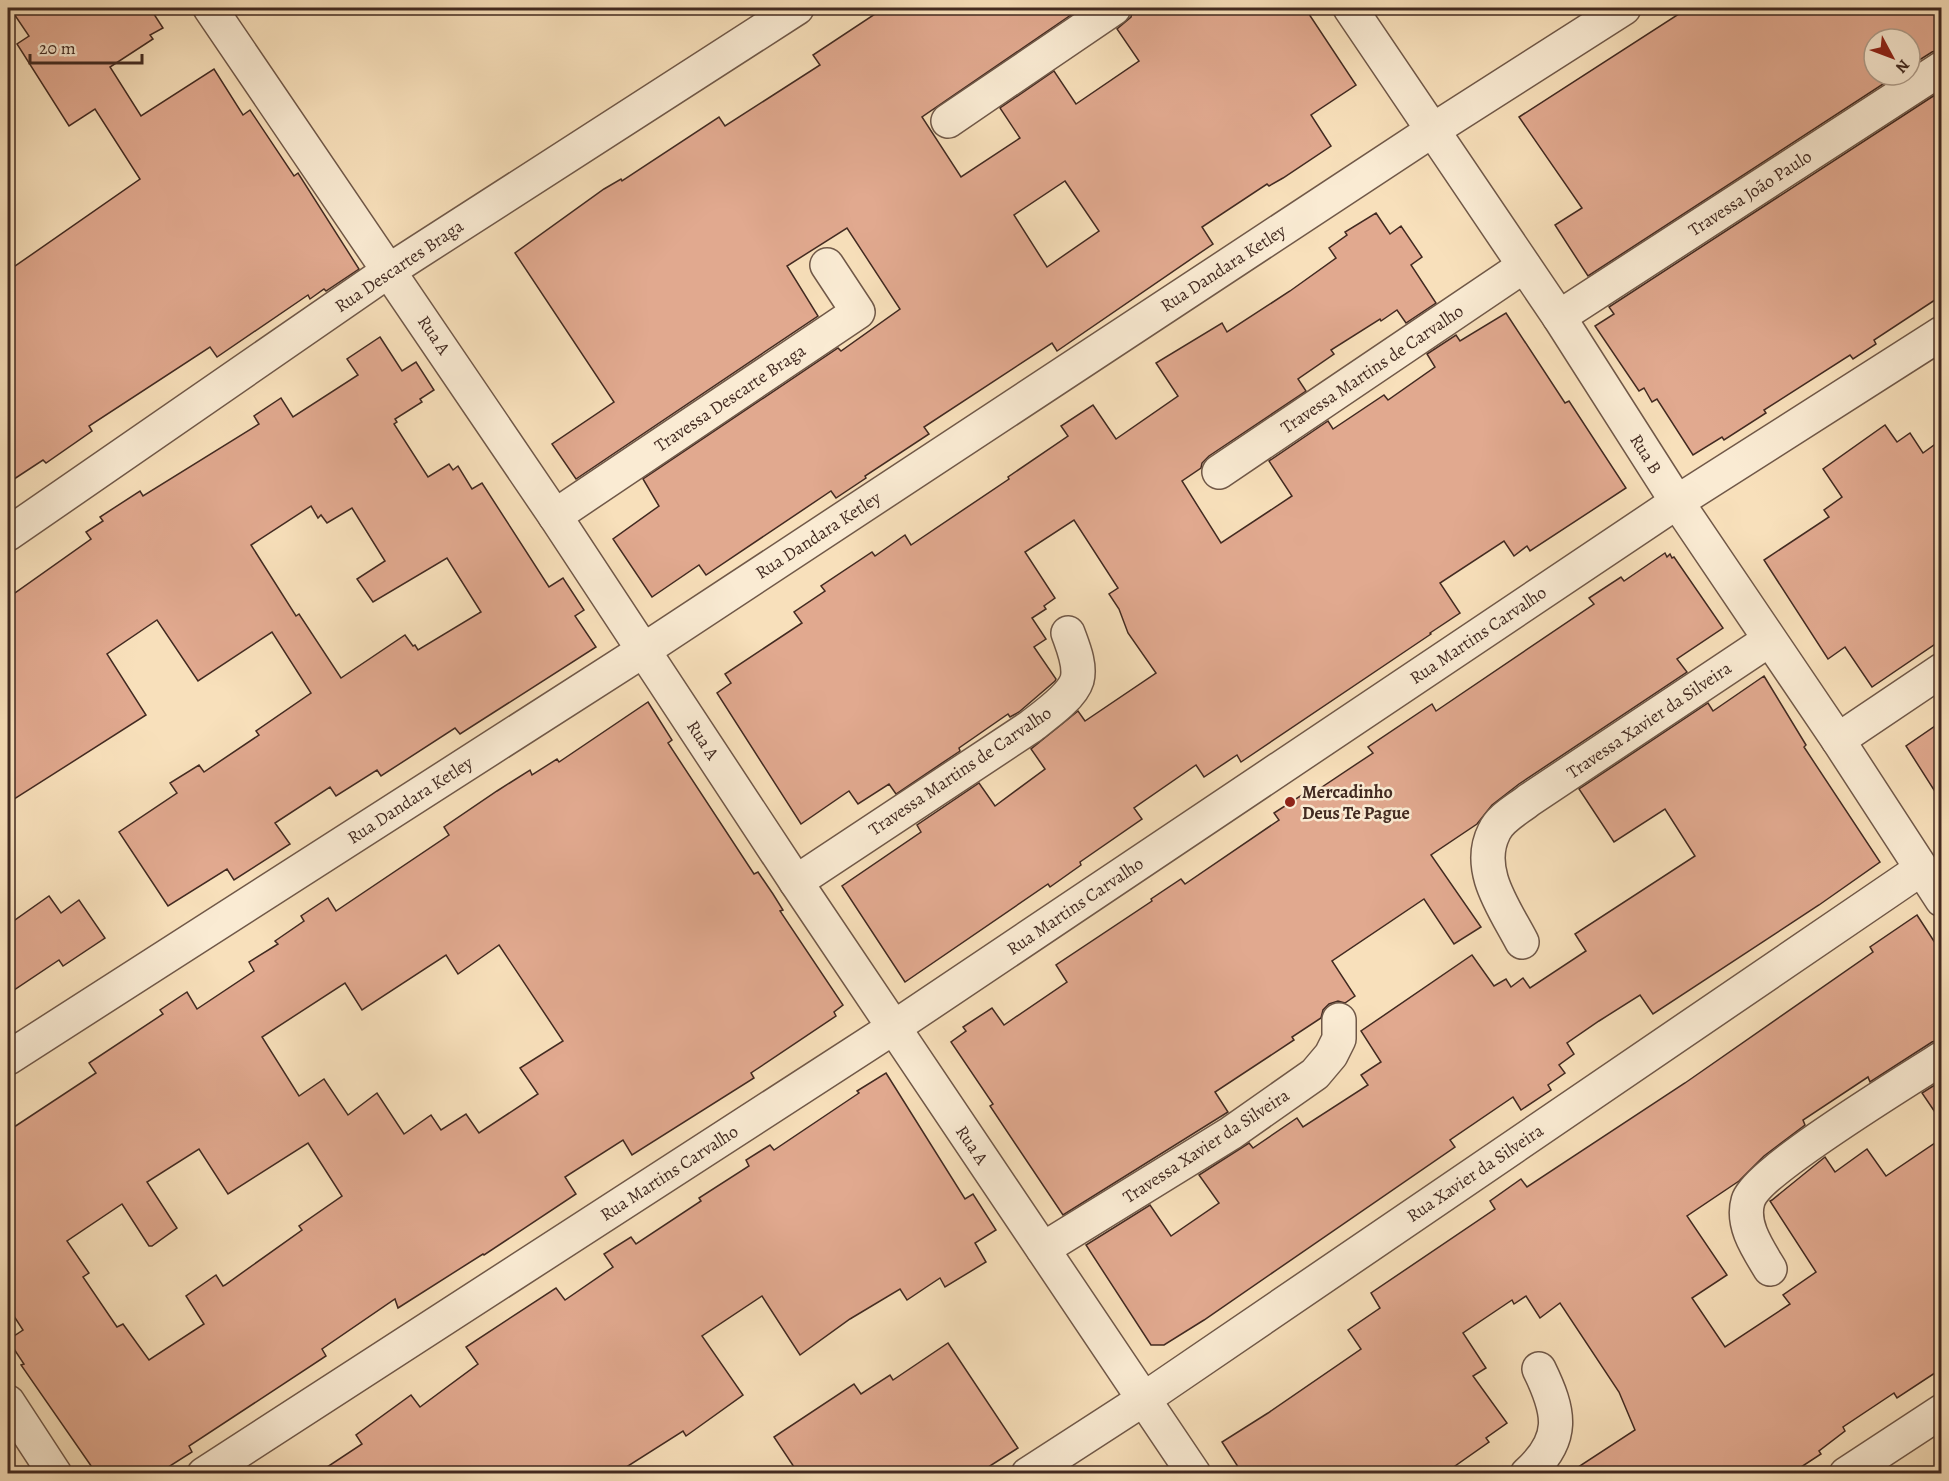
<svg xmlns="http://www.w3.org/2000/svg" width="1949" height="1481" viewBox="0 0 1949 1481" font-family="Alegreya,serif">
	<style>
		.building { fill: #e1a98f; stroke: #422a21; stroke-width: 1.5; fill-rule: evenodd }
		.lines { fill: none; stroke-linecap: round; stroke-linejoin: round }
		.street-casing { stroke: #705848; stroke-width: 36 }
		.street { stroke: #faebd3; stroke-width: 33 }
		.poi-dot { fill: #8f2418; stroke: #faebd3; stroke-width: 2 }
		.labels { text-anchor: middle; stroke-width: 5; stroke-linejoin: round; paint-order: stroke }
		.street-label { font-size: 18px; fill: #422a21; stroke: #faebd3 }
		.poi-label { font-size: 18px; font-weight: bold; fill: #422a21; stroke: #faebd3; text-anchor: start }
	</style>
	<rect width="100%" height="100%" fill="#f8e0bb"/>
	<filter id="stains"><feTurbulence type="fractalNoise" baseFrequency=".00333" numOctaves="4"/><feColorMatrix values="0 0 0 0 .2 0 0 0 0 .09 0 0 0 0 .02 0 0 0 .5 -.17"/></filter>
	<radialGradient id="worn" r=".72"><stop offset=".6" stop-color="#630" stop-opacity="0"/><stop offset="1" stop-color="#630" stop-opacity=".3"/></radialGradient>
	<!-- building -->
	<g class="building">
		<path d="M10 8H150L163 28 150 35 153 39 110 67 141 116 214 69 243 115 250 110 294 176 298 173 359 269 326 291 324 289 310 299 308 295 217 357 210 347 89 426 92 431 46 463 43 460 8 483V271L140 179 95 109 69 126 17 44 29 36Z"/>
		<path d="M884 8H1081L922 117 961 177 1020 138 1000 108 1054 71 1076 104 1139 61 1117 29 1131 17 1133 8H1305L1356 85 1311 115 1331 146 1283 178 1269 186 1267 184 1202 227 1213 244 1057 351 1052 343 924 427 929 434 865 476 866 478 836 498 831 491 706 575 699 565 652 597 613 539 659 506 643 479 838 348 841 351 900 309 847 228 787 266 818 316 576 479 552 444 614 402 515 253 604 189 621 179 622 181 719 117 725 126 820 65 813 55ZM1065 181 1099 231 1047 267 1014 215Z"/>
		<path d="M1688 8H1941V49L1932 52 1910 66V39H1874V75H1897L1588 276 1555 225 1582 208 1519 117Z"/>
		<path d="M1941 91V296L1874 340 1876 344 1853 359 1850 355 1764 410 1766 413 1724 440 1722 437 1693 455 1657 399 1652 402 1644 388 1639 391 1595 326 1614 314 1609 307Z"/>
		<path d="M1376 213 1390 234 1401 226 1422 257 1411 265 1436 303 1406 323 1397 310 1381 321 1380 319 1331 350 1334 354 1298 379 1306 391 1209 456 1202 463 1201 468 1182 481 1221 543 1292 496 1269 461 1328 421 1333 429 1384 395 1388 400 1435 367 1427 354 1456 335 1460 341 1506 313 1565 403 1569 401 1626 488 1530 551 1527 546 1514 556 1504 541 1440 583 1460 613 1430 633 1431 634 1241 762 1237 755 1204 777 1196 765 1134 808 1142 819 1080 862 1081 865 1050 887 1048 884 905 982 842 886 921 832 917 825 979 783 995 806 1045 769 1031 749 1078 711 1085 721 1156 673 1128 633 1119 609 1109 594 1118 588 1074 520 1025 552 1055 598 1044 606 1046 609 1032 618 1046 639 1034 647 1056 679 1055 681 1019 712 1010 717 1008 714 959 748 960 751 896 794 889 784 858 804 849 791 801 824 717 693 731 683 725 674 802 623 794 612 825 591 821 586 872 552 875 556 905 535 911 545 1009 479 1008 477 1068 436 1061 426 1093 405 1116 439 1178 396 1156 363 1222 323 1227 332 1290 291 1336 258 1329 248 1347 235 1345 232Z"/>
		<path d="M380 337 402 371 416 362 434 390 420 399 422 402 395 419 397 422 394 424 428 477 449 464 453 470 458 466 472 489 482 483 549 587 563 578 584 610 575 616 596 647 460 734 455 728 381 776 377 770 336 796 330 787 275 823 290 844 234 880 227 869 168 906 119 832 177 793 170 783 199 765 204 772 259 735 256 731 311 693 272 632 198 681 157 620 107 654 146 715 8 803V598L91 539 86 532 103 521 100 517 140 491 143 496 259 424 254 416 281 398 293 417 358 375 347 359ZM311 506 318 518 321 515 327 523 352 508 385 561 357 579 373 602 447 558 481 612 418 650 415 645 413 646 405 635 341 678 299 614 296 616 251 545Z"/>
		<path d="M1885 425 1897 442 1910 433 1923 453 1941 440V640L1872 687 1845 647 1828 659 1764 560 1829 517 1824 510 1842 497 1823 469Z"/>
		<path d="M1665 553 1667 557 1670 554 1672 558 1674 557 1723 628 1677 659 1687 672 1519 784 1492 805 1477 824 1431 855 1481 927 1454 944 1424 899 1332 961 1355 996 1345 1003 1338 1001 1329 1004 1323 1010 1321 1018 1292 1037 1294 1040 1215 1092 1228 1112 1063 1215 990 1106 993 1104 951 1042 966 1031 963 1027 992 1008 1004 1025 1067 982 1056 965 1152 901 1151 899 1181 879 1185 884 1279 820 1274 813 1308 791 1310 795 1373 753 1368 747 1432 704 1436 711 1594 604 1589 598 1621 577 1624 581Z"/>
		<path d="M1764 676 1806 745 1804 747 1880 862 1819 905 1653 1014 1640 995 1599 1021 1567 1043 1574 1054 1559 1065 1565 1073 1548 1085 1551 1090 1521 1110 1513 1097 1450 1140 1455 1147 1204 1320 1164 1345H1151L1086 1245 1150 1205 1171 1236 1219 1203 1199 1175 1249 1143 1253 1148 1297 1118 1303 1127 1368 1085 1361 1075 1381 1062 1361 1031 1472 955 1494 986 1506 979 1511 987 1523 978 1530 988 1586 951 1575 934 1695 856 1665 809 1614 842 1579 789 1708 703 1713 711Z"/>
		<path d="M648 702 672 740 668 743 754 874 758 872 773 894 783 910 780 911 843 1005 834 1012 836 1016 751 1073 754 1078 632 1155 623 1140 565 1177 576 1194 484 1255 483 1254 398 1308 395 1299 322 1349 326 1356 189 1446 192 1452 159 1473H96L21 1365 24 1364 8 1340 23 1330 8 1307V1131L96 1073 89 1063 163 1014 160 1010 187 992 197 1009 254 971 249 962 278 944 275 941 304 921 301 916 328 898 336 911 449 835 444 827 497 791 530 770 532 775 557 759 559 762ZM499 945 563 1041 520 1068 538 1094 479 1133 466 1114 441 1130 431 1115 404 1134 377 1093 348 1115 324 1079 299 1096 262 1037 345 983 362 1010 446 955 458 974ZM308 1143 342 1196 299 1226 302 1230 225 1285 223 1286 216 1275 186 1296 204 1324 149 1360 123 1324 117 1327 83 1277 89 1273 67 1241 122 1204 149 1246H152L177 1228 147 1182 199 1149 228 1194Z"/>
		<path d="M1941 722V801L1906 746Z"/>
		<path d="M49 896 61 913 79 900 105 938 63 966 59 960 8 994V925Z"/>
		<path d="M1917 915 1941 952V1039L1932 1042 1870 1082 1868 1077 1803 1120 1805 1125 1764 1156 1739 1181 1687 1216 1727 1275 1692 1298 1725 1347 1790 1304 1783 1295 1816 1272 1770 1201 1772 1200 1825 1157 1835 1172 1867 1149 1886 1176 1941 1139V1369L1897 1398 1894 1393 1843 1427 1845 1431 1819 1451 1821 1454 1792 1473H1569L1635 1430 1619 1392 1560 1303 1540 1318 1526 1296 1514 1304 1512 1300 1463 1333 1486 1368 1473 1376 1507 1423 1486 1438 1489 1442 1445 1473H1242L1222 1442 1268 1413 1361 1349 1348 1330 1380 1308 1371 1293 1495 1209 1490 1201 1521 1179 1527 1187 1685 1083 1873 952 1870 947Z"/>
		<path d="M886 1073 965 1199 973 1194 996 1230 975 1243 986 1262 945 1287 940 1278 907 1300 900 1289 850 1319 800 1355 762 1296 702 1336 743 1395 686 1436 683 1431 617 1473H318L362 1444 356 1435 411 1395 420 1407 478 1364 466 1347 556 1288 565 1300 613 1267 604 1254 631 1237 636 1244 701 1201 699 1198 749 1166 746 1160 770 1145 774 1150 859 1093 857 1091Z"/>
		<path d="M1941 1081V1121L1922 1093Z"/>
		<path d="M948 1343 1018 1448 979 1473H798L774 1437 854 1384 861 1394 890 1375 893 1380Z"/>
	</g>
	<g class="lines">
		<!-- street casing -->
		<g class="street-casing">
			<g id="street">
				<path d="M210 8 555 516 796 882 1194 1474"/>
				<path d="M1350 8 1559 317 1677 502 1838 740 1942 900"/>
				<path d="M948 121 1114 8"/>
				<path d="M1559 317 1942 68"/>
				<path d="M1219 472 1524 266"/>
				<path d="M555 516 858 312 827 265"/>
				<path d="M8 534 390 270 797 8"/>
				<path d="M1838 740 1942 670"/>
				<path d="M796 882 1030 727C1044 716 1072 697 1077 680 1081 665 1073 647 1068 633"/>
				<path d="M1522 942C1505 909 1475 870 1494 832 1500 818 1518 809 1529 800L1769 640"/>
				<path d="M8 1058 644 650 1433 130 1624 8"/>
				<path d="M1043 1249 1231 1133 1315 1074 1331 1055 1339 1039V1020"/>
				<path d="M1770 1269C1758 1249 1741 1225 1748 1201 1756 1172 1908 1080 1942 1058"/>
				<path d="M8 1402 55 1474"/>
				<path d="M204 1474 893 1028 1677 502 1942 333"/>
				<path d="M1028 1474 1144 1399 1921 869"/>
				<path d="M1527 1474C1566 1439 1560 1412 1539 1369"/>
				<path d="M1846 1474 1942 1411"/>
			</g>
		</g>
		<!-- street -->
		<use href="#street" class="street"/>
	</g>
	<!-- markers -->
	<circle class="poi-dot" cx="1290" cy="802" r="6"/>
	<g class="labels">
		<!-- street labels -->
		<g class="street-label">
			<text transform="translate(1750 193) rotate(-33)" y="6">Travessa João Paulo</text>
			<text transform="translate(399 266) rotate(-34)" y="6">Rua Descartes Braga</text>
			<text transform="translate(1223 268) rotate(-33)" y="6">Rua Dandara Ketley</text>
			<text transform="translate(434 335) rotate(56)" y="6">Rua A</text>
			<text transform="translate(1372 369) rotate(-34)" y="6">Travessa Martins de Carvalho</text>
			<text transform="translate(730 398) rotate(-34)" y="6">Travessa Descarte Braga</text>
			<text transform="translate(1646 454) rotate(58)" y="6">Rua B</text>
			<text transform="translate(818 535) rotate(-33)" y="6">Rua Dandara Ketley</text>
			<text transform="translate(1478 635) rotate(-34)" y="6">Rua Martins Carvalho</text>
			<text transform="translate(1649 720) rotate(-34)" y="6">Travessa Xavier da Silveira</text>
			<text transform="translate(703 740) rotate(57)" y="6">Rua A</text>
			<text transform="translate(960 771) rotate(-34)" y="6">Travessa Martins de Carvalho</text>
			<text transform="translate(410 800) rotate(-33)" y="6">Rua Dandara Ketley</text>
			<text transform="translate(1075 906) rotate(-34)" y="6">Rua Martins Carvalho</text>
			<text transform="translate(972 1145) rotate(56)" y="6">Rua A</text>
			<text transform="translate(1206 1146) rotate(-33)" y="6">Travessa Xavier da Silveira</text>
			<text transform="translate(669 1173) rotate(-33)" y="6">Rua Martins Carvalho</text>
			<text transform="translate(1475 1173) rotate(-34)" y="6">Rua Xavier da Silveira</text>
		</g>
		<!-- poi labels -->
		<g class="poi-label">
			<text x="1302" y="798">Mercadinho<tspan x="1302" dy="21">Deus Te Pague</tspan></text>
		</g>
	</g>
	<!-- margin -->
	<rect width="1949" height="1481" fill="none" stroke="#f8e0bb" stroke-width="30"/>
	<rect x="9" y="9" width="1931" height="1463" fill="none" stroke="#422a21" stroke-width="3"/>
	<rect x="15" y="15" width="1919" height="1451" fill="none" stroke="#422a21" stroke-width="1.5"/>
	<!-- north arrow -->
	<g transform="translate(1892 57) rotate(131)"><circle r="28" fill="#faebd3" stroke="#b09e8c" stroke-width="1.5"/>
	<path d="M0-4.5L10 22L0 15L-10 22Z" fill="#8f2418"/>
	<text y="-9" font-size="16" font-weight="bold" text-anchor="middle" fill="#422a21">N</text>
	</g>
	<!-- scale -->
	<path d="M30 54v9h112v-9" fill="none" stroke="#422a21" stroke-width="3"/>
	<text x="39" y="54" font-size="18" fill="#422a21" stroke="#faebd3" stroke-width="4.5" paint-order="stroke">20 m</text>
	<rect width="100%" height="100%" filter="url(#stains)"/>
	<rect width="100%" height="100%" fill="url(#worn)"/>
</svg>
